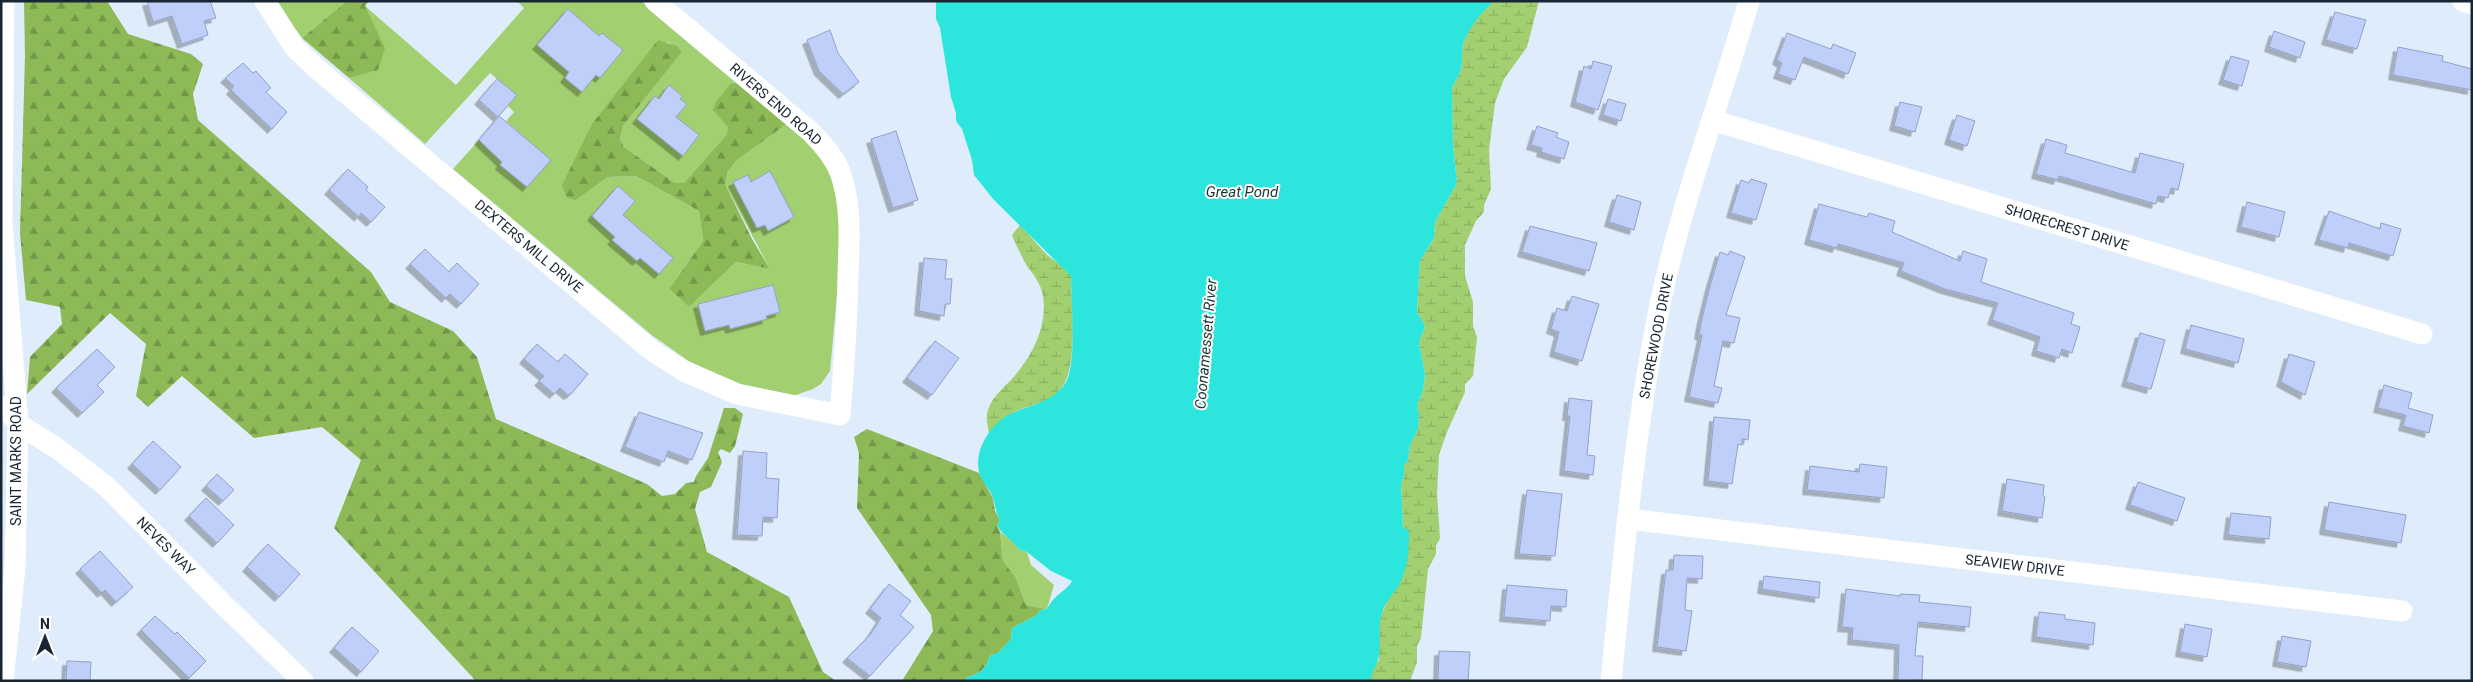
<svg xmlns="http://www.w3.org/2000/svg" width="2473" height="682" viewBox="0 0 2473 682" font-family="Roboto,sans-serif">
	<style>
		.green { fill: #a2cf70 }
		.forest { fill: url(#forest-firs) }
		.wetland { fill: url(#wetland-marsh) }
		.water { fill: #2ce6dd }
		.building { fill: #c0cffa; stroke: #92a1c9; filter: url(#shadow) }
		.lines { fill: none; stroke-linecap: round; stroke-linejoin: round }
		.minor { stroke: #fff; stroke-width: 21 }
		.labels { text-anchor: middle; stroke-width: 4; stroke-linejoin: round; paint-order: stroke }
		.street-label { font-size: 14px; fill: #182532; stroke: #fff }
		.water-label { font-size: 15px; font-style: italic; fill: #1a3634; stroke: #fff }
	</style>
	<defs>
		<pattern id="forest-firs" width="22" height="20" patternUnits="userSpaceOnUse" patternTransform="scale(1.25)"><rect width="22" height="20" fill="#8dba57"/><path d="M5 1l3.5 6h-7zM16 11l3.5 6h-7z" fill="#729749"/></pattern>
		<pattern id="wetland-marsh" width="20" height="14" patternUnits="userSpaceOnUse" patternTransform="scale(1.25)"><rect width="20" height="14" fill="#a2cf70"/><path d="M1 5h8M5 5V1M11 12h8M15 12V8" fill="none" stroke="#8bb261"/></pattern>
		<filter id="shadow"><feDropShadow dx="-4.5" dy="4.5" stdDeviation="0" flood-color="#0004"/></filter>
	</defs>
	<rect width="100%" height="100%" fill="#deecfb"/>
	<!-- green -->
	<g class="green">
		<path d="M274 1H347L302 38Z"/>
		<path d="M517 1H641L739 83 727 134 684 183H675L624 147 620 139 623 126 682 52 668 42 576 200 608 177 636 176 699 211 703 241 669 289 689 307 736 262 770 269 725 184 728 171 736 161 788 123 818 151 837 186 841 253 830 371 821 384 813 389 793 396 742 385 690 362 653 336 453 169 479 140 502 162 550 160 506 121 514 112 508 106 516 95 490 73 425 144 349 78 377 70 365 6 456 85 524 8Z"/>
		<path d="M1000 532 1014 542 1018 549 1027 552 1031 565 1054 585 1047 609 1026 605 1016 578 1003 561Z"/>
	</g>
	<!-- forest -->
	<g class="forest">
		<path d="M24 1H107L128 34 191 54 203 64 193 94 198 120 371 272 390 302 453 331 477 357 496 419 647 484 662 496 675 494 686 483 694 482 696 476 708 458 724 408H735L743 414 735 446 730 453 721 449 718 452 722 462 711 487 700 492 695 509 707 552 789 597 823 672 836 681H476L334 528 361 460 322 427 254 438 182 376 148 407 136 396 146 344 110 313 27 394 30 357 62 324 60 307 26 300 20 233 25 56Z"/>
		<path d="M347 1H369L365 6 385 48 378 70 349 78 302 38Z"/>
		<path d="M658 40 677 46 682 52 623 126 620 139 624 147 675 183H684L727 134 728 127 713 110 716 102 730 84 739 83 788 123 736 161 728 171 725 184 752 239 770 269 736 262 689 307 669 289 703 241 699 211 636 176 608 177 576 200 567 198 562 185 592 124Z"/>
		<path d="M867 429 979 473 993 498 995 511 1000 520 997 525 1000 532 1003 561 1016 578 1026 605 1047 609 1040 610 1037 615 1012 628 1011 639 999 652 990 656C986 669 980 674 967 677L965 681H902L933 631 931 615 857 508 859 453 854 437Z"/>
	</g>
	<!-- wetland -->
	<g class="wetland">
		<path d="M1494 1H1539L1527 47 1504 79 1495 103 1489 150 1491 189 1484 205V212L1476 221 1465 245V276L1473 302V326L1477 337 1473 376 1465 384V392L1447 432 1439 455 1437 494 1440 538 1436 546V554L1428 569 1421 638 1417 646V662L1410 681H1371V671L1379 660 1378 628 1382 613 1388 599 1401 580 1403 527 1401 484 1404 476V466L1408 460 1410 445 1418 429 1419 414 1417 406 1423 390 1425 374 1419 343 1425 326 1417 312 1420 261 1434 238 1435 222 1457 183 1453 144 1452 89C1454 82 1458 78 1460 72 1464 62 1460 50 1464 41 1471 25 1481 12 1494 1Z"/>
		<path d="M1020 225 1047 255 1065 268 1071 276C1071 305 1080 372 1058 392 1045 405 1024 405 1009 415 1002 419 996 427 989 433 988 427 986 420 987 414 990 399 1001 390 1011 380 1031 358 1048 327 1043 296 1041 284 1034 275 1027 266 1024 261 1014 241 1012 235Z"/>
	</g>
	<!-- water -->
	<path class="water" d="M936 1H1494C1481 13 1471 25 1464 41 1460 50 1464 62 1460 72 1458 78 1454 82 1452 89L1453 144 1457 183 1435 222 1434 238 1420 261 1417 312 1425 326 1419 343 1425 374 1423 390 1417 406 1419 414 1418 429 1410 445 1408 460 1404 466V476L1401 484 1403 527 1409 531C1409 552 1408 568 1398 587 1392 596 1385 602 1382 613 1377 629 1382 647 1378 660 1376 668 1371 671 1371 681H965L967 677C980 674 986 669 990 656L999 652 1011 639 1012 628 1037 615 1040 610 1047 609C1055 593 1066 592 1072 581L1051 571 1027 552 1018 549C1013 539 1002 536 997 525L1000 520C995 512 996 504 992 495 989 488 981 481 979 472 974 449 991 423 1012 413 1031 405 1055 401 1066 382 1077 362 1071 300 1071 276L994 200 974 175 972 160 962 129 956 121V113L951 97 940 28 936 19Z"/>
	<!-- building -->
	<g class="building">
		<path d="M147 1H210L216 18 204 21 208 35 182 44 172 16 153 22Z"/>
		<path d="M568 9 599 36 602 33 623 50 600 78 596 75 582 92 565 78 569 72 537 45Z"/>
		<path d="M2335 12 2366 20 2357 49 2326 40Z"/>
		<path d="M830 30 838 53 859 82 843 94 819 71 807 40Z"/>
		<path d="M2274 31 2305 42 2300 58 2269 47Z"/>
		<path d="M1787 33 1831 49 1833 44 1856 53 1848 74 1804 57 1795 80 1778 74 1782 63 1777 60Z"/>
		<path d="M2398 47 2443 56 2442 61 2472 69V90L2393 75Z"/>
		<path d="M2231 56 2249 61 2242 86 2223 80Z"/>
		<path d="M1593 61 1612 66 1598 110 1575 102 1584 66 1591 69Z"/>
		<path d="M243 63 253 73 256 71 271 88 266 92 287 112 272 129 231 90 234 86 225 78Z"/>
		<path d="M497 79 517 95 498 117 479 100Z"/>
		<path d="M669 85 682 96 680 99 687 104 676 117 699 135 683 156 637 119 655 96 659 99Z"/>
		<path d="M1608 99 1626 104 1621 121 1603 115Z"/>
		<path d="M1900 102 1922 107 1915 132 1894 126Z"/>
		<path d="M1957 115 1975 121 1967 146 1949 140Z"/>
		<path d="M499 116 551 160 527 187 500 165 502 162 479 140Z"/>
		<path d="M1537 126 1558 133 1556 137 1569 142 1564 159 1541 152 1542 148 1531 145Z"/>
		<path d="M896 131 918 200 893 208 871 139Z"/>
		<path d="M2046 139 2067 145 2065 153 2135 173 2140 153 2184 164 2178 190 2171 188 2168 198 2158 196 2156 204 2059 176 2058 180 2036 174Z"/>
		<path d="M348 169 368 187 366 190 385 207 371 222 361 213 359 217 329 190Z"/>
		<path d="M770 171 794 217 768 231 765 225 757 228 733 182 748 175 751 182Z"/>
		<path d="M1751 179 1767 184 1756 220 1731 213 1741 180 1749 183Z"/>
		<path d="M618 186 635 201 623 215 673 258 659 274 640 258 637 261 612 240 615 237 592 216Z"/>
		<path d="M1617 195 1641 202 1634 230 1609 222Z"/>
		<path d="M2247 202 2285 212 2279 237 2241 227Z"/>
		<path d="M1819 204 1867 217 1869 213 1895 221 1892 232 1960 261 1963 251 1987 259 1981 282 2074 313 2071 324 2080 327 2072 353 2062 349 2059 358 2036 351 2040 337 1992 320 1998 303 1945 289 1901 271 1904 263 1838 244 1837 248 1809 240Z"/>
		<path d="M2329 211 2380 229 2381 223 2401 229 2393 256 2349 243 2348 248 2319 240Z"/>
		<path d="M1530 226 1597 243 1589 271 1522 252Z"/>
		<path d="M425 249 449 272 457 263 479 284 461 304 450 294 446 298 410 264Z"/>
		<path d="M1730 251 1745 257 1726 315 1740 318 1734 343 1723 341 1714 386 1722 388 1718 403 1689 397 1702 335H1699L1701 323 1710 286 1720 252 1728 255Z"/>
		<path d="M924 258 947 260 945 279H952L950 304H945L944 316 919 311Z"/>
		<path d="M773 285 780 312 766 316 767 319 730 329 729 325 705 331 698 304Z"/>
		<path d="M1572 296 1599 304 1582 361 1554 352 1559 332 1551 329 1557 308 1567 311Z"/>
		<path d="M2191 325 2244 339 2238 363 2185 349Z"/>
		<path d="M2140 333 2165 340 2151 389 2126 382Z"/>
		<path d="M935 341 959 358 932 395 907 378Z"/>
		<path d="M537 344 558 362 565 354 588 374 572 393 568 395 560 388 554 394 539 381 544 376 524 359Z"/>
		<path d="M97 349 115 367 97 385 104 392 82 413 56 388Z"/>
		<path d="M2289 354 2315 362 2305 395 2281 382Z"/>
		<path d="M2384 385 2412 393 2408 408 2433 415 2429 433 2403 426 2406 415 2378 408Z"/>
		<path d="M1569 398 1592 401 1587 455 1595 456 1593 475 1564 471 1570 416H1567Z"/>
		<path d="M639 412 703 433 692 460 668 451 664 462 625 447Z"/>
		<path d="M1714 417 1750 420 1748 440 1742 439V445L1738 444 1732 484 1708 481Z"/>
		<path d="M153 441 181 467 160 490 132 464Z"/>
		<path d="M743 451 767 453 766 478 779 479 777 518 763 517 762 536 737 535Z"/>
		<path d="M1860 464 1887 467 1884 498 1807 490 1810 466 1859 472Z"/>
		<path d="M217 474 234 490 223 501 206 486Z"/>
		<path d="M2007 479 2044 485 2043 496 2045 497 2042 518 2002 511Z"/>
		<path d="M2138 482 2185 498 2177 521 2130 505Z"/>
		<path d="M1527 490 1562 494 1555 556 1519 554Z"/>
		<path d="M206 498 234 525 217 543 189 516Z"/>
		<path d="M2329 502 2406 515 2401 543 2324 530Z"/>
		<path d="M2231 513 2271 517 2269 539 2228 535Z"/>
		<path d="M268 544 300 574 279 597 247 567Z"/>
		<path d="M100 551 133 587 116 602 105 590 102 593 80 569Z"/>
		<path d="M1674 555 1703 556 1702 579 1687 578 1685 610 1692 611 1686 651 1657 647 1666 570H1673Z"/>
		<path d="M1764 576 1820 582 1819 598 1762 589Z"/>
		<path d="M889 584 911 601 900 615 914 627 870 676 847 658 870 635 881 618 870 609Z"/>
		<path d="M1507 585 1567 590 1566 607 1551 606 1550 621 1504 617Z"/>
		<path d="M1846 589 1900 596V594L1920 595 1919 602 1971 607 1969 627 1918 622 1915 656H1923L1922 680 1898 681 1899 645 1852 640 1853 628 1842 627Z"/>
		<path d="M2039 612 2065 615V619L2095 623 2093 645 2036 637Z"/>
		<path d="M155 616 175 634 177 632 206 661 189 678 141 630Z"/>
		<path d="M2185 624 2212 629 2207 657 2180 652Z"/>
		<path d="M352 627 379 651 361 672 334 648Z"/>
		<path d="M2282 636 2311 641 2306 667 2277 662Z"/>
		<path d="M1439 651 1470 652 1468 681H1438Z"/>
		<path d="M67 661 91 662 90 681H66Z"/>
	</g>
	<g class="lines">
		<!-- minor -->
		<g class="minor">
			<path d="M265 1 295 48 316 68 651 350 684 371 737 394 840 415C844 368 847 322 848 274 849 240 852 206 840 172 834 157 823 144 811 132L655 1"/>
			<path d="M2463 1 2472 4"/>
			<path d="M1712 120 2422 334"/>
			<path d="M1 406 6 408 18 424 58 449 107 487 224 605 303 681"/>
			<path d="M1628 519 2402 611"/>
			<path d="M3 681 15 568 18 424 2 222 4 1"/>
			<path d="M1611 681C1624 552 1635 422 1662 295 1684 195 1721 99 1749 1"/>
		</g>
	</g>
	<g class="labels">
		<!-- street labels -->
		<g class="street-label">
			<text transform="translate(776 104) rotate(41)" y="5">RIVERS END ROAD</text>
			<text transform="translate(2067 227) rotate(17)" y="5">SHORECREST DRIVE</text>
			<text transform="translate(529 246) rotate(40)" y="5">DEXTERS MILL DRIVE</text>
			<text transform="translate(1656 336) rotate(-79)" y="5">SHOREWOOD DRIVE</text>
			<text transform="translate(16 461) rotate(-90)" y="5">SAINT MARKS ROAD</text>
			<text transform="translate(166 546) rotate(45)" y="5">NEVES WAY</text>
			<text transform="translate(2015 565) rotate(7)" y="5">SEAVIEW DRIVE</text>
		</g>
		<!-- water labels -->
		<g class="water-label">
			<text x="1242" y="197">Great Pond</text>
			<text transform="translate(1206 344) rotate(-85)" y="5">Coonamessett River</text>
		</g>
	</g>
	<!-- border -->
	<rect width="2473" height="682" fill="none" stroke="#182532" stroke-width="5"/>
	<!-- north arrow -->
	<g transform="translate(45 637)" stroke="#ffffff" stroke-width="4" paint-order="stroke">
	<path d="M0-4L9 19L0 12L-9 19Z" fill="#182532"/>
	<text y="-8" font-size="14" font-weight="bold" text-anchor="middle" fill="#182532">N</text>
	</g>
</svg>
